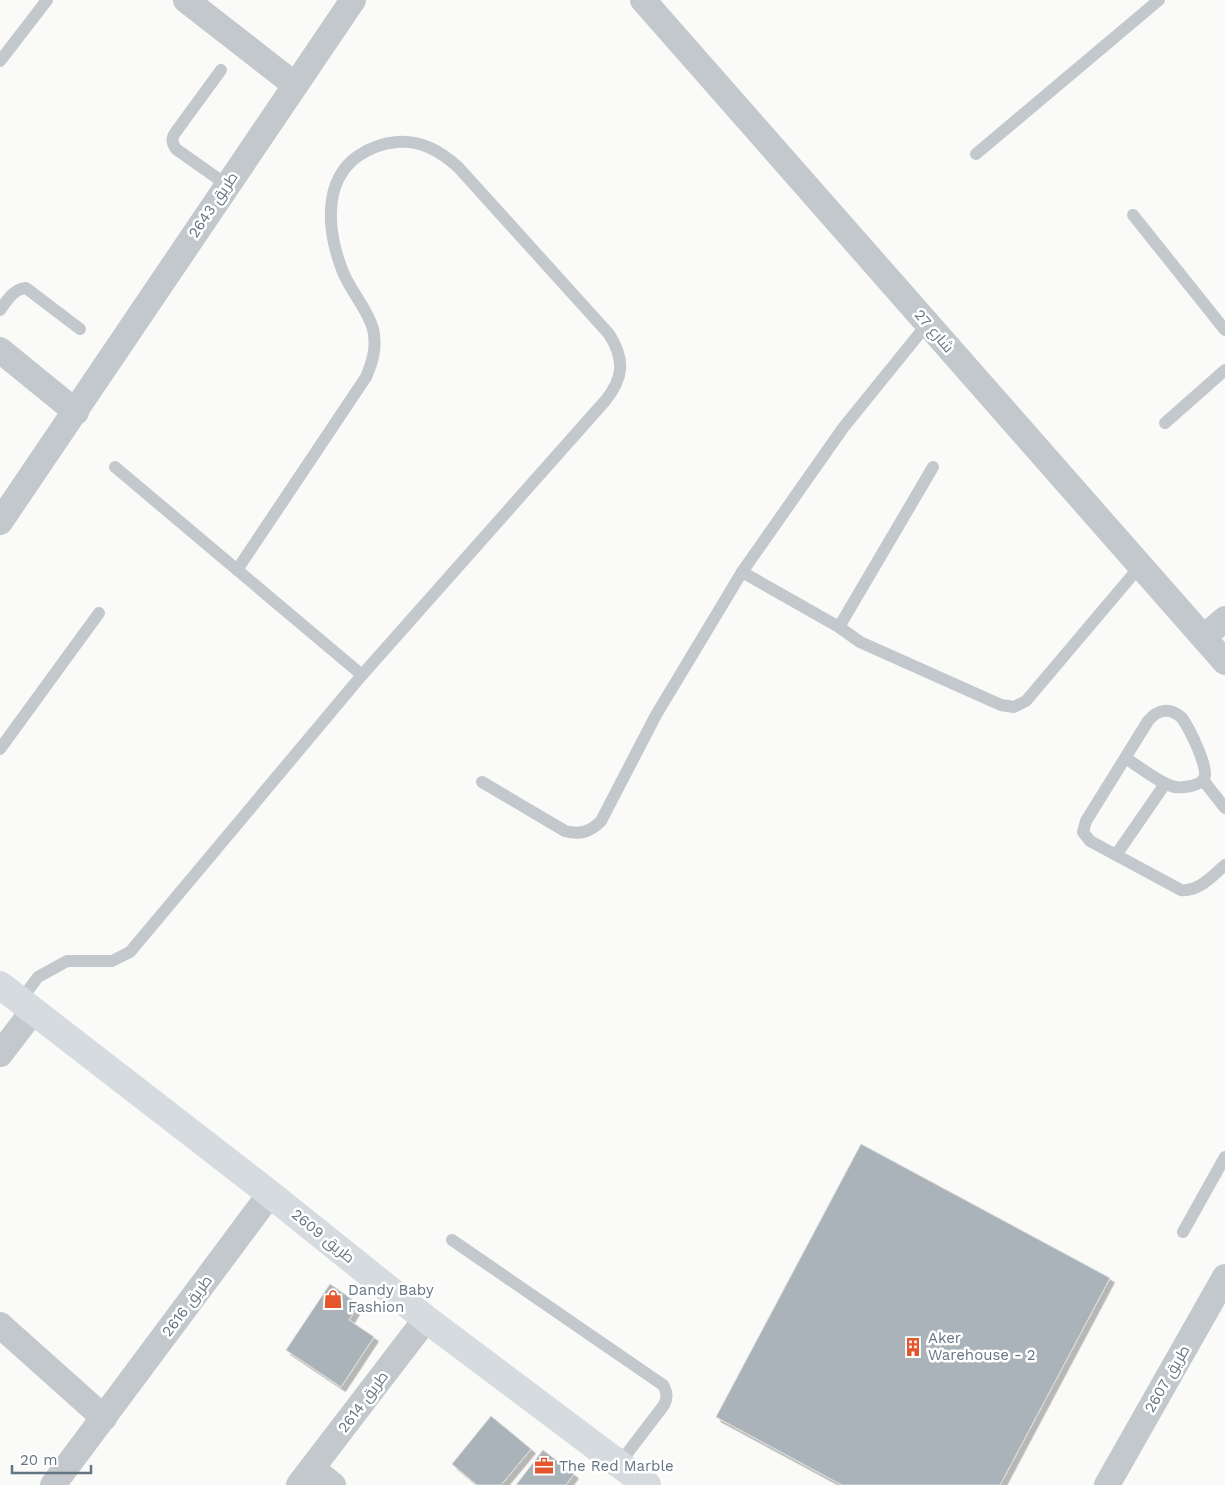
<svg xmlns="http://www.w3.org/2000/svg" width="1225" height="1485" viewBox="0 0 1225 1485" font-family="'Work Sans',Cairo,sans-serif">
	<style>
		.building { fill: #aab3b9; stroke: #dcdcda; filter: url(#shadow) }
		.lines { fill: none; stroke-linecap: round; stroke-linejoin: round }
		.lane { stroke: #c3c8cc; stroke-width: 12 }
		.street { stroke: #c3c8cc; stroke-width: 26 }
		.secondary { stroke: #d6dbdf; stroke-width: 28 }
		.labels { text-anchor: middle; stroke-width: 5; stroke-linejoin: round; paint-order: stroke }
		.street-label { font-size: 15px; fill: #657683; stroke: #fff }
		.poi-label { font-size: 15px; fill: #657683; stroke: #fff; text-anchor: start }
	</style>
	<defs>
		<filter id="shadow"><feDropShadow dx="4.5" dy="4.5" stdDeviation="0" flood-color="#0004"/></filter>
	</defs>
	<rect width="100%" height="100%" fill="#fafaf8"/>
	<!-- building -->
	<g class="building">
		<path d="M861 1144 1110 1278 1000 1485H842L716 1417Z"/>
		<path d="M330 1284 359 1304 349 1320 374 1337 341 1387 286 1350Z"/>
		<path d="M491 1416 531 1449 501 1485H477L452 1464Z"/>
		<path d="M543 1450 574 1474 566 1485H516Z"/>
	</g>
	<g class="lines">
		<!-- lane -->
		<g class="lane">
			<path d="M0 61 47 0"/>
			<path d="M221 70 175 133C171 139 172 143 176 149L227 185"/>
			<path d="M976 154 1159 0"/>
			<path d="M1133 215 1225 330"/>
			<path d="M0 310C7 301 13 289 26 288L80 329"/>
			<path d="M1165 423 1225 370"/>
			<path d="M115 467 362 675"/>
			<path d="M933 467 839 627 860 642 1001 705 1014 707 1026 701 1141 565"/>
			<path d="M742 572 839 627"/>
			<path d="M0 749 99 613"/>
			<path d="M1125 758C1139 766 1160 784 1175 787 1180 788 1186 787 1191 786 1195 785 1201 783 1204 779 1210 769 1189 728 1182 718 1170 707 1158 709 1148 721L1086 821 1083 832 1090 841 1181 890C1199 892 1212 876 1225 865"/>
			<path d="M1203 780 1225 808"/>
			<path d="M482 782 565 831C580 835 590 832 601 821L656 715 742 572 843 428 928 323"/>
			<path d="M1116 855 1165 784"/>
			<path d="M20 1001 38 977 67 961H112L130 952 362 675 605 401C624 378 625 359 609 334L458 167C440 151 421 140 397 142 382 143 370 148 358 156 321 182 328 235 343 272 351 292 367 308 373 329 377 346 373 361 366 377L237 570"/>
			<path d="M1183 1232 1225 1157"/>
			<path d="M452 1240 663 1385C667 1392 668 1397 664 1405L619 1464"/>
		</g>
		<!-- street -->
		<g class="street">
			<path d="M186 0 295 85"/>
			<path d="M643 0 1225 662"/>
			<path d="M0 350 76 412"/>
			<path d="M0 522 353 0"/>
			<path d="M1204 637 1225 619"/>
			<path d="M0 1054 33 1011"/>
			<path d="M0 1325 104 1418"/>
			<path d="M312 1468 333 1485"/>
			<path d="M53 1485 270 1194"/>
			<path d="M299 1485 426 1319"/>
			<path d="M1107 1485 1225 1277"/>
		</g>
		<!-- secondary -->
		<path class="secondary" d="M0 985 270 1194 426 1319 647 1485"/>
	</g>
	<!-- icons -->
	<defs>
		<g id="shop-bare" transform="scale(1.5)"><path d="M-5-2.5h2.3a2.7 3.5 0 0 1 5.4 0H5L5.5 6h-11ZM-1.5-2.5h3a1.5 2.3 0 0 0-3 0Z" fill="#e4572e" stroke="#fff" stroke-width="2.5" paint-order="stroke"/></g>
		<g id="building-bare" transform="scale(1.5)"><path d="M-4-6H4V6H1V3H-1V6H-4ZM-2.5-4.3h1.7v1.8h-1.7ZM.8-4.3h1.7v1.8H.8ZM-2.5-1h1.7V.8h-1.7ZM.8-1h1.7V.8H.8Z" fill="#e4572e" stroke="#fff" stroke-width="2.5" paint-order="stroke"/></g>
		<g id="office-bare" transform="scale(1.5)"><path d="M-6-3h4V-5.5h4V-3h4V5H-6ZM-1-4.5V-3h2v-1.5ZM-6 0V1H6V0Z" fill="#e4572e" stroke="#fff" stroke-width="2.5" paint-order="stroke"/></g>
	</defs>
	<g fill-rule="evenodd">
		<use href="#shop-bare" x="333" y="1299"/>
		<use href="#building-bare" x="913" y="1347"/>
		<use href="#office-bare" x="544" y="1466"/>
	</g>
	<g class="labels">
		<!-- street labels -->
		<g class="street-label">
			<text transform="translate(213 205) rotate(-56)" y="5">طريق 2643</text>
			<text transform="translate(934 331) rotate(49)" y="5">شارع 27</text>
			<text transform="translate(323 1236) rotate(39)" y="5">طريق 2609</text>
			<text transform="translate(187 1306) rotate(-53)" y="5">طريق 2616</text>
			<text transform="translate(1167 1379) rotate(-60)" y="5">طريق 2607</text>
			<text transform="translate(363 1402) rotate(-53)" y="5">طريق 2614</text>
		</g>
		<!-- poi labels -->
		<g class="poi-label">
			<text x="348" y="1295">Dandy Baby<tspan x="348" dy="17">Fashion</tspan></text>
			<text x="928" y="1343">Aker<tspan x="928" dy="17">Warehouse - 2</tspan></text>
			<text x="559" y="1471">The Red Marble</text>
		</g>
	</g>
	<!-- scale -->
	<path d="M12 1465v8h79v-8" fill="none" stroke="#657683" stroke-width="2.5"/>
	<text x="20" y="1465" font-size="15" fill="#657683" stroke="#ffffff" stroke-width="4" paint-order="stroke">20 m</text>
</svg>
